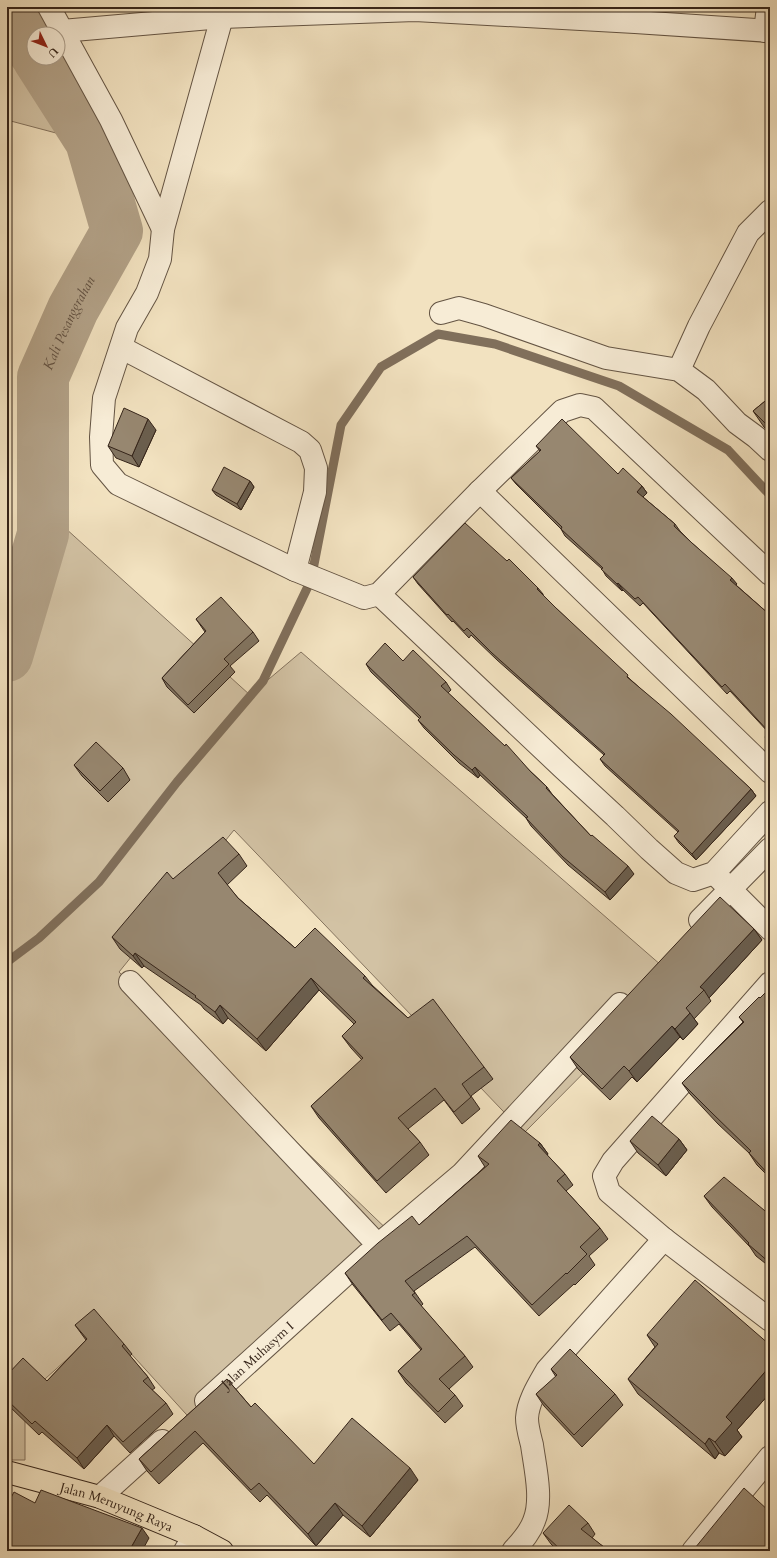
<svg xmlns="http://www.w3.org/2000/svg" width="777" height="1558" viewBox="0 0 777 1558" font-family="Cardo,serif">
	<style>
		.green { fill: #d2c2a4; stroke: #84735e }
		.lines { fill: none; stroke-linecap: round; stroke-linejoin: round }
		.stream { stroke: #806f5b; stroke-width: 9 }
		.river { stroke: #b2a187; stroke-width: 52 }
		.minor-casing { stroke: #645443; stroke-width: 24 }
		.major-casing { stroke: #352419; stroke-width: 24 }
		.minor { stroke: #f7ecd6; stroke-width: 22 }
		.major { stroke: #f2e2c0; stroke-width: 22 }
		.wall { fill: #827460; stroke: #352419 }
		.shaded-wall { fill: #6a5e4e; stroke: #352419 }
		.building { fill: #978770; stroke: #352419 }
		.labels { text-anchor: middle; stroke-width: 3; stroke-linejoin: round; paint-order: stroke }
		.street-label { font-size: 13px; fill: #352419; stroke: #f7ecd6 }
		.water-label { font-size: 14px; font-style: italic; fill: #615040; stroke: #f7ecd6 }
	</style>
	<rect width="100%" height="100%" fill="#f2e2c0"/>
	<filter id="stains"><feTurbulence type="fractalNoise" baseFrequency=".005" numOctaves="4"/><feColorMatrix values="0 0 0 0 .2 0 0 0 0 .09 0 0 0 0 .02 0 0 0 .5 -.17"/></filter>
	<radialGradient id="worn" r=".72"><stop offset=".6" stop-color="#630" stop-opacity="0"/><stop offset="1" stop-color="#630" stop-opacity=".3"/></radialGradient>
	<!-- green -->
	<g class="green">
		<path d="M7 23 56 133 7 120Z"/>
		<path d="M33 499 250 695 301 652 677 979 524 1133 234 830 119 972 397 1239 196 1425 105 1325 25 1397V1460H7V598Z"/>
	</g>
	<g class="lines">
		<!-- stream -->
		<path class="stream" d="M7 962 39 938 99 882 177 782 263 681 311 580 341 425 381 367 438 334 495 344 619 386 728 450 770 495"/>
		<!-- river -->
		<g class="river">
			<path d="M8 7 17 25 34 52"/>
			<path id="s1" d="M7 656 43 534V377L73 309 117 231 91 141 38 58"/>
		</g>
		<!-- minor casing -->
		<g class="minor-casing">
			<g id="minor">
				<path d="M49 7 111 120 163 229"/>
				<path d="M222 17 163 229 160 259 147 293 127 328 104 398 101 437 102 465 118 484 295 570 364 598 379 594 480 491 562 411 580 405 594 408 770 574"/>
				<path d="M62 31 222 17 415 10 635 22 770 31"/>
				<path d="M765 31 768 7"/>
				<path d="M441 313 459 308 484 315 606 358 679 370 706 390 737 423 756 437 770 450"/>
				<path d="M122 348 301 442 310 450 316 468 315 492 295 570"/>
				<path d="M679 370 699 326 748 233 770 211"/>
				<path d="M480 491 770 772"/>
				<path d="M379 594 563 768 615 816 649 849 676 873 693 880 714 873 770 812"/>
				<path d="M719 878 770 929"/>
				<path d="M700 920 770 849"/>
				<path d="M130 982 378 1245 462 1174 620 1004"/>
				<path d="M770 983 613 1161 604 1176 609 1192 664 1239 770 1320"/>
				<path id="s2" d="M206 1401 368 1254"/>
				<path d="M100 1497 162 1441"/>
				<path d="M185 1551 194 1536"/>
				<path d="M513 1551C521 1542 530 1533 534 1521 543 1500 535 1467 532 1445 530 1437 527 1427 527 1418 528 1401 539 1384 547 1370L664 1239"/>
				<path d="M693 1551 770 1457"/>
			</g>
		</g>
		<!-- major casing -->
		<g class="major-casing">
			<g id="major">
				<path id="s3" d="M7 1472 100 1497 194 1536 222 1551"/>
			</g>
		</g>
		<!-- minor -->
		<use href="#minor" class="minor"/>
		<!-- major -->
		<use href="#major" class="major"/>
	</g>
	<!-- wall -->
	<g class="wall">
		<path d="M770 397V433L764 427 753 411Z"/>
		<path d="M156 430 139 467 116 458 108 446Z"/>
		<path d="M536 446 618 474 642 486 647 493 643 497 675 524 680 531 692 543 737 584 736 585 770 615V744L765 737 769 733 730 691 727 694 643 603 640 606 623 590 622 591 606 576 602 569 565 536 561 529 516 484 511 478 540 451Z"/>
		<path d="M250 481 254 487 241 510 216 495 212 490Z"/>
		<path d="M413 577 543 594V595L556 608 631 680 751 789 756 796 696 860 679 843 674 836 678 832 605 766 600 759 604 755 497 660 471 635 469 638 453 621 452 622 418 584Z"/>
		<path d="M196 619 253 632 259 641 230 666 235 672 194 713 167 687 162 678 205 632Z"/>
		<path d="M403 661 446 682 451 690 448 693 547 787 552 794 591 836 634 874 610 900 568 865 531 826 526 818 480 775 478 778 459 763 424 728 418 720 420 719 371 672 366 664Z"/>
		<path d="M74 765 123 768 130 780 108 802 82 776Z"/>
		<path d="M239 854 247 866 227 885 238 898 295 948 365 976 372 985 408 1018 484 1067 493 1079 471 1096 480 1109 462 1124 444 1100 408 1129 420 1142 429 1155 386 1193 319 1118 311 1106 362 1060 351 1048 342 1036 354 1024 319 990 266 1051 228 1018 223 1024 204 1009 201 1005 144 966 142 968 120 949 112 937 173 879Z"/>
		<path d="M754 929 762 940 709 998 711 1001 694 1019 698 1024 683 1040 680 1037 637 1082 632 1077 610 1100 578 1069 570 1057Z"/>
		<path d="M770 988V1178L757 1165 749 1153 718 1124 690 1094 682 1083 743 1022 739 1017 760 998Z"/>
		<path d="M679 1139 687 1150 666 1176 638 1153 630 1141Z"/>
		<path d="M540 1143 548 1154 547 1155 565 1174 573 1185 566 1191 600 1228 608 1239 589 1256 595 1265 575 1285 574 1284 539 1316 475 1247 414 1291 423 1304 421 1306 465 1356 473 1367 449 1389 455 1395 463 1406 445 1423 406 1383 398 1371 421 1350 399 1324 390 1331 353 1285 345 1273 419 1225 485 1167 478 1156Z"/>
		<path d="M704 1196 770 1215V1267L756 1256 750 1247 712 1207Z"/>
		<path d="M75 1325 124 1344 132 1354 130 1356 148 1377 155 1388 152 1390 166 1403 173 1414 130 1453 114 1436 84 1469 42 1432 39 1435 7 1404V1375L47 1381 86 1340Z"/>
		<path d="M647 1335 770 1345V1393L737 1430 742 1437 725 1456 719 1453 715 1459 638 1394 628 1379 655 1347Z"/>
		<path d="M551 1369 615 1394 623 1405 582 1447 544 1406 536 1394 556 1377Z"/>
		<path d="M227 1379 251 1407 314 1464 418 1480 370 1537 343 1515 316 1546 267 1495 260 1502 203 1443 159 1484 147 1471 139 1459Z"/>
		<path d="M588 1523 595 1534 592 1538 609 1551H558L551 1544 543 1533Z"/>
	</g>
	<!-- shaded-wall -->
	<g class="shaded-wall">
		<path d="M148 419 156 430 139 467 132 456Z"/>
		<path d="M250 481 254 487 241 510 237 504Z"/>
		<path d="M642 486 647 493 642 498 637 492Z"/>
		<path d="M732 578 737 584 735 586 730 580Z"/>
		<path d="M618 583 623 590 622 591 617 584Z"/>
		<path d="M538 588 543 594 542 596 537 589Z"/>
		<path d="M475 767 480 775 478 778 472 770Z"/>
		<path d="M751 789 756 796 696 860 692 854Z"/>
		<path d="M628 866 634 874 610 900 605 892Z"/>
		<path d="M754 929 762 940 709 998 704 990 700 987Z"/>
		<path d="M135 953 144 966 142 968 133 956Z"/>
		<path d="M311 978 319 990 266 1051 257 1039Z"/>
		<path d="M220 1005 228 1018 223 1024 215 1012Z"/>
		<path d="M690 1013 698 1024 683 1040 675 1029Z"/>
		<path d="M672 1026 680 1037 637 1082 629 1071Z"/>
		<path d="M679 1139 687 1150 666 1176 658 1165Z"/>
		<path d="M540 1143 548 1154 546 1157 538 1145Z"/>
		<path d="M770 1366V1393L737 1430 742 1437 725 1456 715 1442 726 1417Z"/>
		<path d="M107 1425 114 1436 84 1469 77 1458Z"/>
		<path d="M709 1438 719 1453 715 1459 705 1444Z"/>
		<path d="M410 1468 418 1480 370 1537 362 1526Z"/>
		<path d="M335 1503 343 1515 316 1546 308 1534Z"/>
		<path d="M142 1528 149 1538 142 1551H129Z"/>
	</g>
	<!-- building -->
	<g class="building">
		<path d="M770 397V429L767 425 753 411Z"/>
		<path d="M124 408 148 419 132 456 108 446Z"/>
		<path d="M562 419 618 474 623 468 642 486 637 492 675 524 674 526 692 543 732 578 730 580 770 615V742L765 737 769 732 725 684 722 687 638 597 635 599 618 583 617 584 601 569 603 568 561 529 562 527 511 478 541 450 536 446Z"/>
		<path d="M224 467 250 481 237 504 212 490Z"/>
		<path d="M465 523 507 561 509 559 538 588 537 589 556 608 628 675 627 677 671 714 751 789 692 854 674 836 679 831 600 759 605 754 492 653 467 628 464 631 448 614 447 615 413 577Z"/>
		<path d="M221 597 253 632 224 659 229 664 188 705 162 678 206 631 196 619Z"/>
		<path d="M385 643 403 661 413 650 446 682 441 686 505 746 506 744 531 772 547 787 546 788 591 836 592 835 628 866 605 892 563 857 526 818 528 817 475 767 472 770 454 755 418 720 421 717 366 664Z"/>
		<path d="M96 742 123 768 100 791 74 765Z"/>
		<path d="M223 837 239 854 218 873 238 898 295 948 315 928 365 976 363 978 408 1018 433 999 484 1067 462 1084 471 1097 454 1112 435 1088 398 1118 420 1142 377 1181 311 1106 363 1058 342 1036 356 1022 311 978 257 1039 220 1005 215 1012 195 997 196 996 135 953 133 956 112 937 167 872 173 879Z"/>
		<path d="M720 897 754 929 700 987 704 990 686 1008 690 1013 675 1029 672 1026 629 1071 624 1066 602 1089 570 1057Z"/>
		<path d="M770 988V1176L749 1153 751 1151 711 1112 682 1083 744 1022 739 1017 759 997 760 998Z"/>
		<path d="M652 1116 679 1139 658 1165 630 1141Z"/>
		<path d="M511 1120 540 1143 538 1145 565 1174 557 1181 600 1228 580 1247 587 1254 567 1274 566 1273 532 1305 467 1236 405 1281 415 1293 412 1295 465 1356 439 1379 455 1395 438 1412 398 1371 422 1349 391 1313 382 1320 345 1273 378 1243 412 1216 419 1225 489 1164 478 1156Z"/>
		<path d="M724 1177 770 1215V1263L748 1244 749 1243 704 1196Z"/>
		<path d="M695 1280 770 1345V1366L726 1417 732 1423 715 1442 709 1438 705 1444 628 1379 658 1344 647 1335Z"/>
		<path d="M94 1309 124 1344 122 1346 148 1377 143 1381 166 1403 123 1442 107 1425 77 1458 35 1421 32 1424 7 1400V1375L23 1358 47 1381 87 1339 75 1325Z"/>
		<path d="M570 1349 615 1394 574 1435 536 1394 557 1375 551 1369Z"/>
		<path d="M227 1379 251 1407 255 1403 314 1464 352 1418 410 1468 362 1526 335 1503 308 1534 259 1483 251 1490 195 1431 151 1472 139 1459Z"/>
		<path d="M744 1488 770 1512V1551H690L695 1548Z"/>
		<path d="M41 1490 142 1528 129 1551H7V1505L14 1492 35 1503Z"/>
		<path d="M569 1505 588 1523 581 1529 609 1551H562L543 1533Z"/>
	</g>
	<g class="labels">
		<!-- street labels -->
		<g class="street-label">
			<text dy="5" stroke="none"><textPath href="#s2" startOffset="69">Jalan Muhasym I</textPath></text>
			<text dy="5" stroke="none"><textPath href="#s3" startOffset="115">Jalan Meruyung Raya</textPath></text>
		</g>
		<!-- water labels -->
		<g class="water-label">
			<text dy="5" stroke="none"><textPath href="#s1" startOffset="344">Kali Pesanggrahan</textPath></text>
		</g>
	</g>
	<!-- margin -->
	<rect width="777" height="1558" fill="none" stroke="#f2e2c0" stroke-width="24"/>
	<rect x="8" y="8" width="761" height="1542" fill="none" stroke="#352419" stroke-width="2"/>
	<rect x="12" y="12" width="753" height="1534" fill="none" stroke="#352419"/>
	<!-- north arrow -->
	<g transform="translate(46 46) rotate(133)"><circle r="19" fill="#f7ecd6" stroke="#a99c8a"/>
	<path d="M0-3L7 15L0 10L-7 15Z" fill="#8f2418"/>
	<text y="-6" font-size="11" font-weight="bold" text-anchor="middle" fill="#352419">U</text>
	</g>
	<rect width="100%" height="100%" filter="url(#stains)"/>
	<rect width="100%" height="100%" fill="url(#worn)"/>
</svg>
